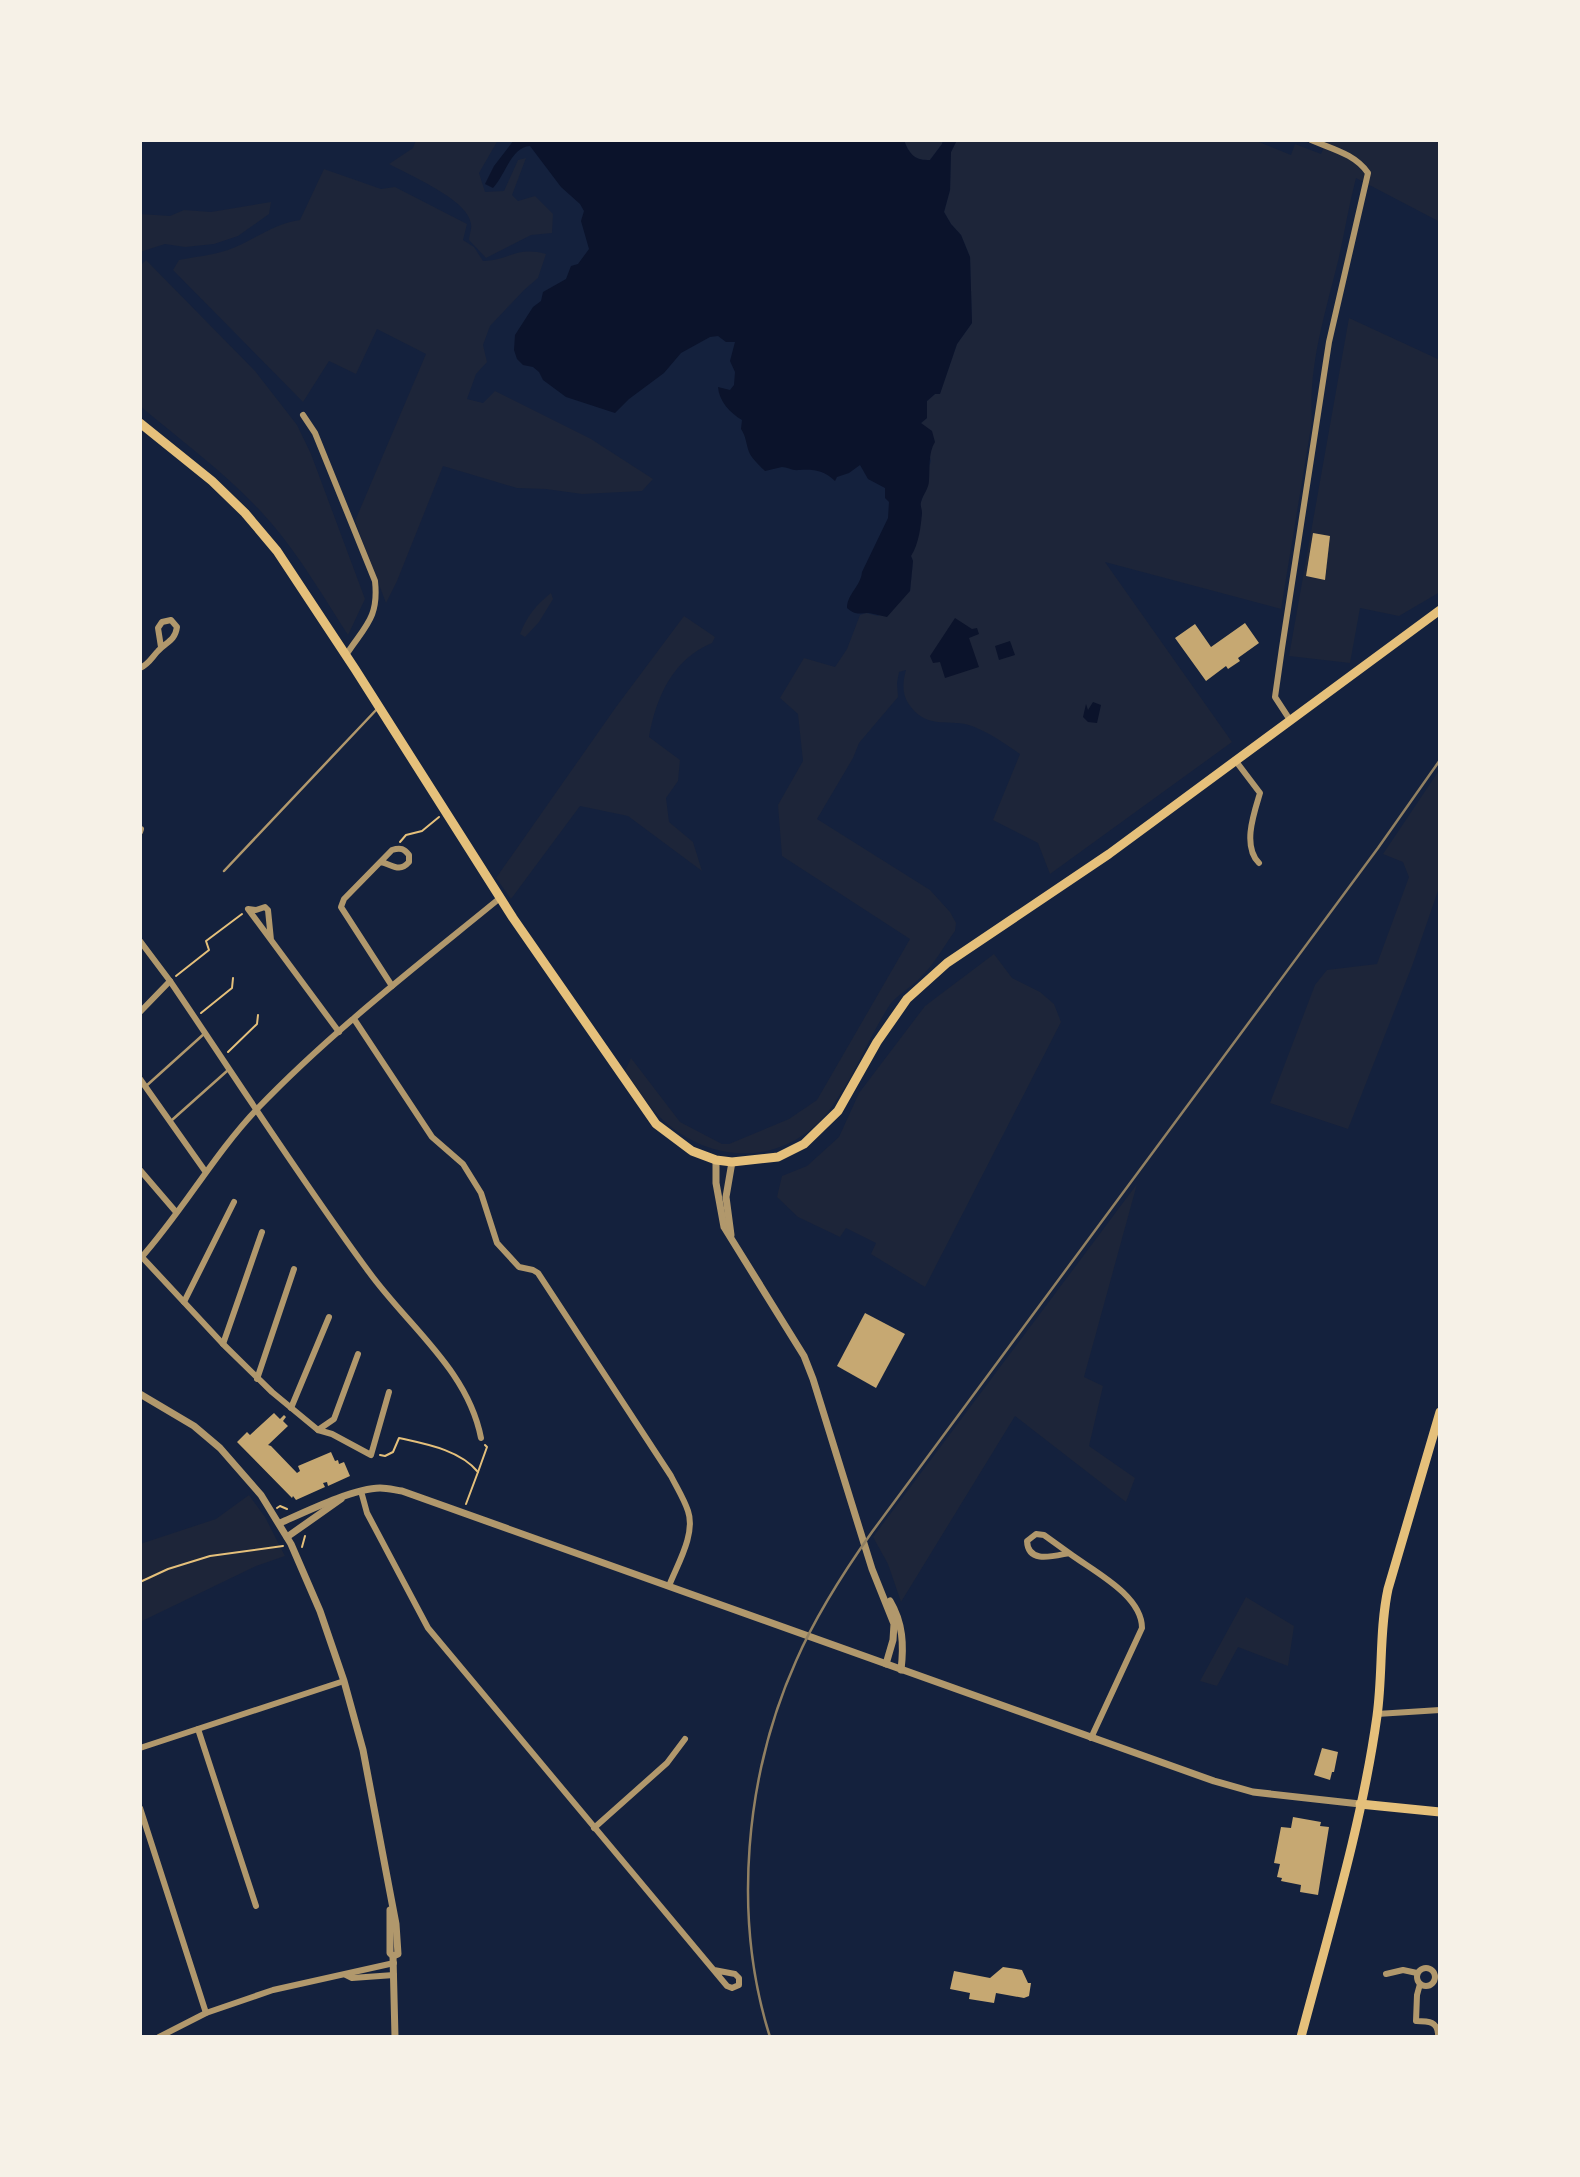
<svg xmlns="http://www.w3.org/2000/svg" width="1580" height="2177" viewBox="0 0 1580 2177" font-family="'PT Serif',serif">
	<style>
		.green { fill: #1d2539 }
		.water { fill: #0b132b }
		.building { fill: #c6a872 }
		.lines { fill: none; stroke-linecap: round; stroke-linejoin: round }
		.path { stroke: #e5c07b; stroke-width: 2 }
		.service { stroke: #b1986c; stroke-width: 2.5 }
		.minor { stroke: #b1986c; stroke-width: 6 }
		.tertiary { stroke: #b1986c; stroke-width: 7 }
		.secondary { stroke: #e5c07b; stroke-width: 9 }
		.rail { stroke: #918062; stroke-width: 2.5 }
	</style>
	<rect width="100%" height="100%" fill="#14213d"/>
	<!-- green -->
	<g class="green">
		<path d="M416 140H498L479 173 485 192 504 191 518 160 526 158 512 195 518 201 535 196 553 214 552 233 531 235 486 258 469 240C469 236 472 229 471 224 469 200 409 175 389 164L413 148Z"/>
		<path d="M904 140H943L942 144 930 160C914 161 909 154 904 140Z"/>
		<path d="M957 140H1254L1291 155 1295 144 1321 154 1327 140H1440V222L1356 178C1349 204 1345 231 1339 257 1326 311 1308 365 1312 421L1281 609 1105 562 1232 742 1050 874 1038 843 993 820 1020 754C1006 744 988 732 972 726 951 718 928 730 911 707 902 696 902 684 906 670L899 672 897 683 898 697 859 743 853 758 817 819 930 890 950 912 956 923 955 931C944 946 934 965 920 978 911 988 896 995 889 1006 868 1039 854 1077 831 1108 789 1165 715 1167 664 1121 649 1108 637 1087 625 1071L631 1058 680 1122 722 1144H729L789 1119 817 1100 910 939 782 856 778 805 803 761 798 714 780 698 804 658 835 667 847 649 860 615 866 613 878 616 910 591 913 561 911 556 922 513 920 505 929 476 928 469 931 461 921 423 927 418V401L935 394 940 393 957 344 972 323 970 257 961 235 951 224 944 212 950 190 951 152Z"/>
		<path d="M324 169 381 189 395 187 467 224 463 240 474 247 483 261C510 260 516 246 546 254L538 278 524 290 490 326 483 345 487 362 476 374 467 399 483 403 495 391 591 439 653 479 642 491 582 494 546 489 517 488 443 466 397 581 386 603 355 521 426 354 377 329 356 374 329 361 303 402 173 270 179 260C195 257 213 255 228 250 255 240 272 224 300 220Z"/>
		<path d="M271 202 269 214 238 236 214 244 185 247 165 244 140 252V214L170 216 184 210 211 212Z"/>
		<path d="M146 260 255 371 297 425 311 454 365 599 348 635C324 598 301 558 272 524 234 479 185 444 140 406V266Z"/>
		<path d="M1349 318 1440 360V592L1399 616 1360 608 1350 663 1289 656Z"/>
		<path d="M551 593 553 599 539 622 525 637 520 634C527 616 536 605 551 593Z"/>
		<path d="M684 616 715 637 712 643C673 659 656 697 649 737L680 760 678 781 666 798 669 822 693 842 702 871 628 816 580 806 511 899 496 878 616 707Z"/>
		<path d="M1440 769V885L1412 966 1348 1129 1270 1103 1315 985 1327 970 1377 964 1409 877 1403 862 1383 854Z"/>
		<path d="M994 954 1012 978 1040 992 1054 1004 1061 1022 925 1287 871 1254 876 1243 846 1228 840 1237 798 1217 777 1197 782 1176 807 1166 839 1137 859 1093 925 1006Z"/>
		<path d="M1137 1184 1084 1377 1103 1386 1089 1446 1135 1478 1126 1502 1015 1416 901 1602 888 1564 873 1537Z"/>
		<path d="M249 1495 265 1517 285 1556 256 1566 140 1622V1544L216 1519Z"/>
		<path d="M1246 1597 1294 1626 1288 1666 1238 1647 1217 1686 1200 1681Z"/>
	</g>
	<!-- water -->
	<g class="water">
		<path d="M514 140H904C909 154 915 161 930 160L942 144 943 140H957L951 152 950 190 944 212 951 224 961 235 970 257 972 323 957 344 940 394H935L927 401V418L921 423 932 431 935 442C928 453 930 469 929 480 929 489 923 494 921 502 920 505 922 509 922 513 921 525 919 544 911 556L913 561 910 591 887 617C881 616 875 614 869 613 860 613 856 616 847 608 847 594 861 586 862 572L888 518 889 502 885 498V488L868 479 860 465 849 473 837 477 835 481C824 470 813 469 799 470 793 471 787 467 782 467 776 468 771 470 765 471 759 465 752 459 749 452 746 444 746 436 741 429L742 420C730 413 719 401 718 387L730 390 734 385 735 372 730 361 735 342H726L718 336 710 337 681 353 664 373 629 399 615 413 566 397 543 380 539 372 533 367 523 365 517 359 514 350 515 335 533 307 541 301 543 292 566 279 571 266 578 264 589 249 581 221 584 211 580 204 561 187 530 146C511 147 505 176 493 188L485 184 494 166Z"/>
		<path d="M955 618 972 629 977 628 979 634 969 638 979 667 945 678 940 662 933 663 930 656Z"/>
		<path d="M1010 641 1015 655 999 660 995 646Z"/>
		<path d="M1093 702 1101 705 1097 723 1088 722 1083 717 1086 704 1088 710Z"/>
	</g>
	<!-- building -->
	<g class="building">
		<path d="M1313 533 1330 536 1325 580 1306 576Z"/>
		<path d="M1245 623 1259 643 1238 658 1240 661 1228 669 1226 666 1206 681 1175 638 1195 624 1211 647Z"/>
		<path d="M865 1313 905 1334 876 1388 837 1366Z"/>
		<path d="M274 1413 280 1419 284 1415 286 1417 283 1421 288 1426 268 1445 271 1446 297 1473 300 1471 298 1466 331 1452 335 1461 338 1460 339 1464 344 1462 350 1476 328 1486 327 1482 323 1483 325 1487 296 1500 293 1496 292 1498 237 1442 247 1432 250 1435Z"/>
		<path d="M1322 1748 1338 1752 1334 1772H1332L1330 1780 1314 1775Z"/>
		<path d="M1293 1817 1321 1822 1320 1826 1329 1827 1318 1895 1300 1892 1301 1885 1281 1881 1282 1878 1277 1877 1280 1864 1274 1863 1281 1827 1291 1828Z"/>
		<path d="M1003 1967 1022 1970 1028 1983H1031L1029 1996 1024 1998 996 1993 994 2003 969 1999 970 1993 950 1989 954 1971 990 1978Z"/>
	</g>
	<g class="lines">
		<!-- path -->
		<g class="path">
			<path d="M400 842 406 835 422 831 439 817"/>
			<path d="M176 976 209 950 206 941 242 914"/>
			<path d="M201 1013 232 988 233 978"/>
			<path d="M228 1052 257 1024 258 1015"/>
			<path d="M380 1455 385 1456 393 1452 399 1438C426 1444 460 1450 478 1472L466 1504"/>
			<path d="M478 1472 487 1447 485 1445"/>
			<path d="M277 1508 280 1506 287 1509"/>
			<path d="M302 1547 305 1536"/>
			<path d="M140 1582 168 1569 210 1556 283 1546"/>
		</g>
		<!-- service -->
		<g class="service">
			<path d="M224 871 378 708"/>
			<path d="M145 1087 205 1033"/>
			<path d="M172 1120 227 1071"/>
		</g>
		<!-- minor -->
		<g class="minor">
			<path d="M303 415 315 433 375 581C379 618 365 626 346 655"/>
			<path d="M140 668C149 664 152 657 158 651 166 642 175 641 177 627L171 620 162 622 158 628 161 647"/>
			<path d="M1290 720 1275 697 1282 648 1329 342 1368 173C1355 154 1332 149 1311 140"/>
			<path d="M1235 760 1260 793C1254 813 1242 846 1259 863"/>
			<path d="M140 832 141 829"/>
			<path d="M381 862C393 865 399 873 409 862V855C404 849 401 847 392 850L344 899 341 907 392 986"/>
			<path d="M271 940 248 909 256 910 265 907 268 910 271 940 339 1032"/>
			<path d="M140 941 170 981C236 1078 299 1177 369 1272 408 1326 468 1370 481 1438"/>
			<path d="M140 1012 170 981"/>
			<path d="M354 1019 432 1137 463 1164 481 1193 497 1243 519 1267 533 1270 538 1273 671 1476C677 1488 684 1499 688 1511 696 1534 677 1565 669 1586"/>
			<path d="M140 1079 205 1171"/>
			<path d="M140 1170 176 1212"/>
			<path d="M141 1256 223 1344 272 1392 318 1430 332 1434 371 1455 389 1392"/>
			<path d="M140 1259C183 1211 214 1154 258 1108 332 1031 418 965 500 898"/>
			<path d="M184 1302 234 1202"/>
			<path d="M223 1344 262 1232"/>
			<path d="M257 1379 294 1269"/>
			<path d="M291 1408 329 1317"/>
			<path d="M318 1430 334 1419 358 1354"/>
			<path d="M361 1491 367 1513 428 1628 727 1986 732 1988 739 1985V1978L735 1974 714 1970"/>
			<path d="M1069 1553 1044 1535 1036 1534 1027 1541C1028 1564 1053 1556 1069 1553 1093 1571 1142 1595 1142 1628L1091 1738"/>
			<path d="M1377 1714 1440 1710"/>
			<path d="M198 1729 256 1906"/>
			<path d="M140 1748 344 1681"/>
			<path d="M140 1808 206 2013"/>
			<path d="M594 1828 667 1763 685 1739"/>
			<circle cx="1426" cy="1977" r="9"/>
			<path d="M1386 1974 1403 1970 1417 1973"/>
			<path d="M346 1975 352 1978 394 1975"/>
			<path d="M1420 1984 1417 1995 1416 2021C1428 2021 1439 2021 1438 2037"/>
			<path d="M159 2037 206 2013 273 1990 394 1963"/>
		</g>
		<!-- tertiary -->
		<g class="tertiary">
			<path d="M716 1160V1183L724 1227 804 1356 813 1379 872 1569 894 1624 893 1640 886 1664"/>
			<path d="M731 1235 726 1197 732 1162"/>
			<path d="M140 1394 194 1426 220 1448 261 1495 291 1544 320 1611 344 1681 363 1750 396 1924 398 1954 393 1956"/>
			<path d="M280 1523C305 1512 354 1488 380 1488 387 1488 395 1490 402 1491L1214 1781 1253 1792 1360 1804"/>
			<path d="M287 1537 341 1499"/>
			<path d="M890 1601C903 1623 904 1645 901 1670"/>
			<path d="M390 1910V1953L393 1956 395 2037"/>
		</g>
		<!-- secondary -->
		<g class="secondary">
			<path d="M140 423 212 481 245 513 277 551 355 669 513 918 656 1124 692 1151 716 1160 732 1162 778 1157 804 1144 838 1111 877 1042 907 999 947 963 1109 854 1440 610"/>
			<path d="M1360 1804 1440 1812"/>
			<path d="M1301 2037C1329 1931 1362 1824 1377 1716 1383 1673 1379 1631 1388 1589L1440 1412"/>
		</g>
		<!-- rail -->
		<path class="rail" d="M770 2037C732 1917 745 1775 796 1661 816 1615 843 1573 872 1532L1378 848 1440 760"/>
	</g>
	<!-- border -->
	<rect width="1580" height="2177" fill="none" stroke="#f6f1e7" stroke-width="284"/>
</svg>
